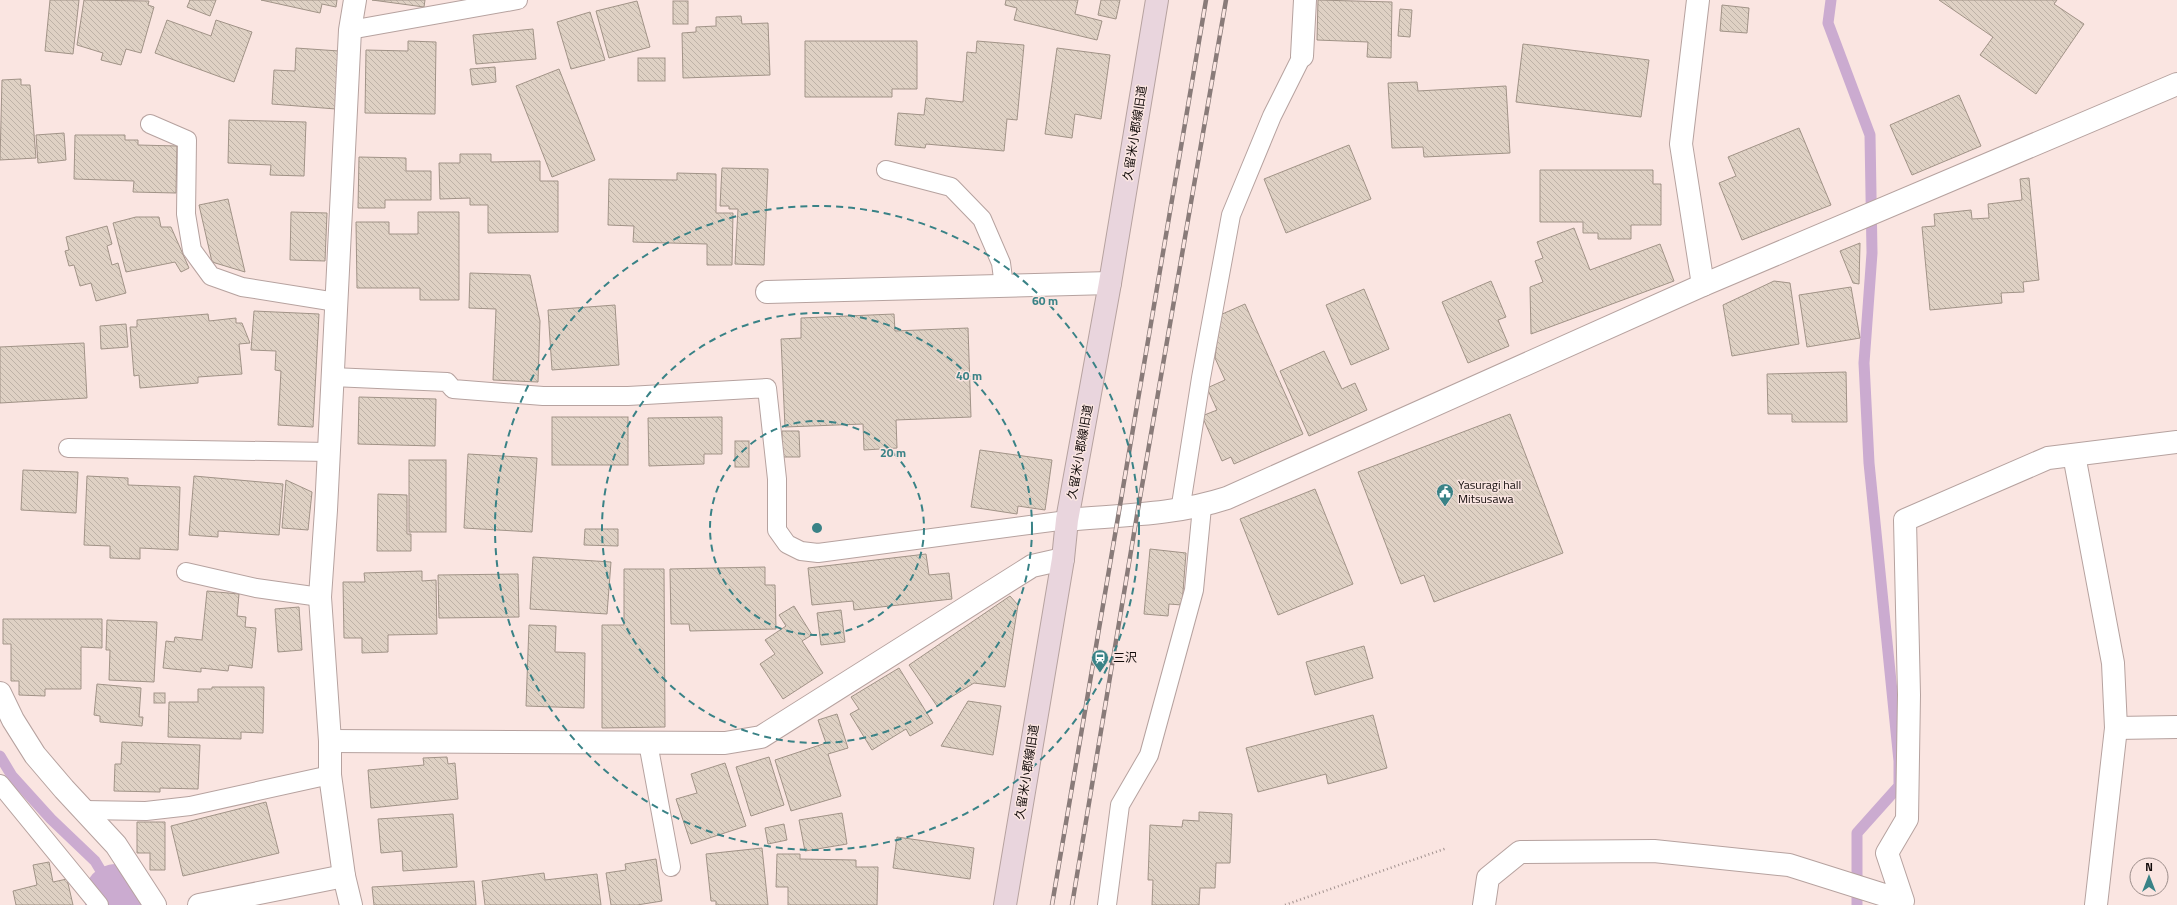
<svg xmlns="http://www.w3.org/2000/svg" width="2177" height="905" viewBox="0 0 2177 905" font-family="'Titillium Web','Noto Sans JP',sans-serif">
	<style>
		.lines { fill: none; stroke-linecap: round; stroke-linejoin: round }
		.stream { stroke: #cbabd0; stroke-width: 11 }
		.river { stroke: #cbabd0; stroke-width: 64 }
		.building { fill: url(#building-back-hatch); stroke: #a19387 }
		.lane-casing { stroke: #b6a29f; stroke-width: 20 }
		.street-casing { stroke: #b6a29f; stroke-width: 24 }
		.secondary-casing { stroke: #b6a29f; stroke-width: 24 }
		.path { stroke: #a0908d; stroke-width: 2.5; stroke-dasharray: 1 3; stroke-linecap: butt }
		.lane { stroke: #fff; stroke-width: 18 }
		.street { stroke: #fff; stroke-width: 22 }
		.secondary { stroke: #e9d5dd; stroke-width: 22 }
		.rail-casing { stroke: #897b79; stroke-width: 4.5 }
		.rail { stroke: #fae5e1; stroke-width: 3; stroke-dasharray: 9; stroke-linecap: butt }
		.ring { fill: none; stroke: #398286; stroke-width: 2; stroke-dasharray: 7 5 }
		.labels { text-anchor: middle; stroke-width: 3; stroke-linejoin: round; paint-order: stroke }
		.street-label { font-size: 12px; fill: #120b0a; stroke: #fae5e1 }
		.poi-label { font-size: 12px; fill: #120b0a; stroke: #fae5e1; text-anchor: start }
		.centre { fill: #398286; stroke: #fae5e1; stroke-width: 2 }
		.ring-label { font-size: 12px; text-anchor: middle; font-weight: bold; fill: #398286; stroke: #fae5e1; stroke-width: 3; stroke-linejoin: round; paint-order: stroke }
	</style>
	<defs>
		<pattern id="building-back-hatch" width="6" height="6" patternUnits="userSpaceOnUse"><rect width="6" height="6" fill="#dfd1c4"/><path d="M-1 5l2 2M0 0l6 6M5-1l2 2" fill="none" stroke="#beb2a7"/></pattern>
	</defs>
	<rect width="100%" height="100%" fill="#fae5e1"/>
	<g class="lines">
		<!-- stream -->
		<g class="stream">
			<path d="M1831 0 1828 23 1870 135 1872 253 1864 363 1869 463 1899 761V786L1857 833V905"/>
			<path d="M0 756 12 776 51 819 95 861 116 896"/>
		</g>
		<!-- river -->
		<path class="river" d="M116 896 118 905"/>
	</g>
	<!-- building -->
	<g class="building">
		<path d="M50 0H79L73 54 45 51Z"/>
		<path d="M84 0 149 1 148 5 154 7 141 53 126 49 121 65 101 60 103 53 77 45Z"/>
		<path d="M190 0H189H216L210 16 187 7Z"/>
		<path d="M261 0H337L336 7 322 4 320 13Z"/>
		<path d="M372 0H425L424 7Z"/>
		<path d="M1006 0H1078L1075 14 1102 21 1097 40 1014 20 1017 8 1005 5Z"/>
		<path d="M1101 0H1120L1116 19 1098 15Z"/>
		<path d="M1318 0 1392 2 1391 58 1367 57 1368 42 1317 40Z"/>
		<path d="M1939 0H2057L2054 4 2084 24 2036 94 1980 55 1993 37Z"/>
		<path d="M637 1 650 47 609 58 596 11Z"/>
		<rect x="673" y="1" width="15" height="23"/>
		<path d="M1722 5 1749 8 1747 33 1720 31Z"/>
		<path d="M1400 9 1412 10 1410 37 1398 36Z"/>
		<path d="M590 12 605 60 571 69 557 22Z"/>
		<path d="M741 16 742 24 768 23 770 75 683 78 682 33 696 32V27L716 26V17Z"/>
		<path d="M167 20 211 36 216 20 252 32 234 82 155 53Z"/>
		<path d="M533 29 536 59 476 64 473 35Z"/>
		<path d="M408 41 436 42 435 114 365 113 366 50 408 51Z"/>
		<path d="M805 41H917V89H892V97H805Z"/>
		<path d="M977 41 1024 45 1017 120 1007 119 1004 151 926 144 925 148 895 145 898 113 924 115 926 98 963 102 967 52 976 53Z"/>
		<path d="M1523 44 1649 60 1641 117 1516 102Z"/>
		<path d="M296 48 339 51 336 109 272 104 274 70 295 71Z"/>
		<path d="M1057 48 1110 55 1101 119 1075 114 1072 138 1045 134Z"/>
		<rect x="638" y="58" width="27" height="23"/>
		<path d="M495 67 496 82 472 85 470 69Z"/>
		<path d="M559 69 595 160 552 177 516 86Z"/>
		<path d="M21 79V85H30L36 158 0 160 2 80Z"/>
		<path d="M1417 82 1418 91 1506 86 1510 153 1424 157 1423 147 1392 148 1388 83Z"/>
		<path d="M1959 95 1981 146 1912 175 1890 125Z"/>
		<path d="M229 120 306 122 304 176 270 175 271 165 228 163Z"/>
		<path d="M1799 128 1831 205 1742 240 1719 183 1736 176 1728 157Z"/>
		<path d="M64 133 66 160 38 163 36 135Z"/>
		<path d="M75 135H125V140H138V145L177 146 176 193 133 192 134 181 74 179Z"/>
		<path d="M1349 145 1371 199 1286 233 1264 179Z"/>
		<path d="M460 154H491V162L540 161V181H558V232L488 233V205H470V198L440 199 439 163H460Z"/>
		<path d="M359 157 406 158V171H431V200H385V208H358Z"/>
		<path d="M722 168 768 169 764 265 735 264 738 209H729V206H720Z"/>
		<path d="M1540 170H1653V184H1661V225H1631V239H1598V233H1583V222H1540Z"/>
		<path d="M677 173 716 174V213H733L732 265H707V244L633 242 634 226 608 225 609 179 677 180Z"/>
		<path d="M2029 178 2039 280 2023 282 2024 292 2001 293 2002 303 1930 310 1922 227 1935 226 1934 214 1971 210 1972 219 1989 218 1988 204 2022 200 2020 179Z"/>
		<path d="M228 199 245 272 212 262 199 205Z"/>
		<path d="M291 212 327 213 325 261 290 260Z"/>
		<path d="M418 212H459V300H420V288H357L356 222H389V234H418Z"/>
		<path d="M136 217H159L161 227H171L189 268 181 272 175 262 126 272 113 223Z"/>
		<path d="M107 226 112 244 107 246 112 265 118 263 126 293 96 301 91 283 80 286 74 265 69 266 65 251 69 250 66 237Z"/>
		<path d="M1574 228 1590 270 1660 244 1674 281 1531 334 1530 287 1543 282 1535 261 1543 258 1537 242Z"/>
		<path d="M1860 243 1859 284 1853 283 1840 251Z"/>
		<path d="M470 273 530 275 540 321 538 382 493 380 496 309 469 308Z"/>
		<path d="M1491 281 1506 317 1498 320 1509 346 1468 363 1442 302Z"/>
		<path d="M1774 281 1790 283 1799 344 1732 356 1723 305Z"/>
		<path d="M1851 287 1860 338 1807 347 1799 295Z"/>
		<path d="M1364 289 1389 349 1351 365 1326 305Z"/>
		<path d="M1245 304 1303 434 1234 464 1231 457 1222 461 1202 416 1217 410 1207 388 1225 380 1215 358 1220 315Z"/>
		<path d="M615 305 619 365 552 370 548 310Z"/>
		<path d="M254 311 319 314 313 427 278 425 281 371 275 370 276 351 251 350Z"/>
		<path d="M208 314 209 321 236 318V323H242L250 343 239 344 242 374 198 377V383L140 388 139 375 134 376 130 327H137V320Z"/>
		<path d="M894 314 895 331 968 328 971 417 896 420 897 448 864 450 863 424 785 427 781 339 801 338V318Z"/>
		<path d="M126 324 128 347 101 349 100 326Z"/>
		<path d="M84 343 87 398 0 403V347Z"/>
		<path d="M1324 351 1342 389 1355 383 1367 410 1309 436 1280 371Z"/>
		<path d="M1846 372 1847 422H1792V414H1768L1767 374Z"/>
		<path d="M359 397 436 399 435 446 358 444Z"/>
		<path d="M1510 414 1563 553 1434 602 1424 575 1401 584 1358 472Z"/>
		<rect x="552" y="417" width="76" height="48"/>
		<path d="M722 417V454H704V464L649 466 648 418Z"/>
		<path d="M782 431H799L800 457H782Z"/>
		<rect x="735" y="441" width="14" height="26"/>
		<path d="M980 450 1052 460 1045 510 1018 506 1017 514 971 507Z"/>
		<path d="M468 454 537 458 532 532 464 528Z"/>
		<rect x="409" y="460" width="37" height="72"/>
		<path d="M23 470 78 472 76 513 21 510Z"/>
		<path d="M87 476 128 478V485L180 487 178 550 140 548V559L110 558V546L84 545Z"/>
		<path d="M194 476 283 484 279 535 218 531V537L189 535Z"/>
		<path d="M286 480 312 492 308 530 282 528Z"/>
		<path d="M1315 489 1353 584 1278 615 1240 519Z"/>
		<path d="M378 494 407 495V534H411V551H377Z"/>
		<path d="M585 529H618V546L584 545Z"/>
		<path d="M1150 549 1186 553 1182 605 1169 604 1168 616 1144 614Z"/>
		<path d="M926 554 929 575 949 573 952 599 854 610 853 601 812 605 808 568Z"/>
		<path d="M533 557 611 562 607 614 530 609Z"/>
		<path d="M765 567V585H775L776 629 690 631 689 624H671L670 569Z"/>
		<path d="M624 569H664L665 727 602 728V625H624Z"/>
		<path d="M422 571V581L436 580 437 634 388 635V652L362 653V638H344L343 582H365L364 573Z"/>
		<path d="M518 574 519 617 439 618 438 575Z"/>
		<path d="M207 591 239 594 237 616 246 617 245 627 256 628 252 668 229 665 228 671 201 668V672L163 668 166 641 174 642 175 637 202 640Z"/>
		<path d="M1010 596 1018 605 1005 687 974 683 937 706 909 665Z"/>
		<path d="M794 606 812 635 802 641 823 673 783 699 760 664 775 654 765 640 786 626 779 615Z"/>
		<path d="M299 607 302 650 278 652 275 609Z"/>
		<path d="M841 610 845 642 821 645 817 613Z"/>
		<path d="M3 619H102V648L81 647V689H45V696L19 695V681H11V644H3Z"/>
		<path d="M107 620 157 622 154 682 109 680 110 650H106Z"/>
		<path d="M529 625 556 626 555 652 585 653 584 708 526 706Z"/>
		<path d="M1364 646 1373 678 1315 695 1306 662Z"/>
		<path d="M899 668 933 723 910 736 906 729 872 750 850 714 859 709 851 697Z"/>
		<path d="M97 684 141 688 139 717H143L142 726 100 722V716L94 715Z"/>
		<path d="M212 687H264L263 733 241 732V739L168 737 169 702H198V689H212Z"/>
		<rect x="154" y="693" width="11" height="10"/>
		<path d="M968 701 1001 706 993 755 941 746Z"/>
		<path d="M837 714 848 748 828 754 841 796 791 811 775 760 826 743 818 720Z"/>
		<path d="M1373 715 1387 768 1328 784 1326 774 1258 792 1246 748Z"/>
		<path d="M122 742 200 745 198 789 160 788V792L114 791 115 764H121Z"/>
		<path d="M447 757 448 764 455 763 458 799 371 808 368 770 424 765 423 758Z"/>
		<path d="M769 757 784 805 751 816 736 767Z"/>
		<path d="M725 763 746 826 691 844 676 799 697 793 691 774Z"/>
		<path d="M266 802 279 853 183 876 171 826Z"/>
		<path d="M1199 812 1232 814 1230 863H1216L1215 888H1200L1199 905H1152L1153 880H1148L1150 825 1182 827 1183 820 1199 821Z"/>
		<path d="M842 813 847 844 805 851 799 820Z"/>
		<path d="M453 814 457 867 403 871 402 851 381 853 378 819Z"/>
		<path d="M137 822H165V870H150V853H137Z"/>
		<path d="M784 824 787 840 768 844 765 828Z"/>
		<path d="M897 837 974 848 970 879 893 868Z"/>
		<path d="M762 848 768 905H716V901H711L706 854Z"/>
		<path d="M777 854H800V859L856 860V867H878L877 905H788V887H776Z"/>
		<path d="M656 859 662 901 637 905H611L606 873 626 870 625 864Z"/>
		<path d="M49 862 53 882 67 879 73 905H16L13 891 37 885 33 865Z"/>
		<path d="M544 873 545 880 597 874 601 905H485L482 881Z"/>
		<path d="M474 881 476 905H374L372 887Z"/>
	</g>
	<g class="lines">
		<!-- lane casing -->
		<g class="lane-casing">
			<g id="lane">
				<path d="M350 30 518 0"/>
				<path d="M150 124 187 140 186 214 192 250 211 276 242 287 336 302"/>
				<path d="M886 170 951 187 982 219 1001 263 1004 286"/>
				<path d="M332 377 447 382 453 389 543 396H628L767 388 777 479V530L787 544 801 551 818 553 1067 520"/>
				<path d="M68 448 329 452"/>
				<path d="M1180 511 1201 378 1231 215 1272 116 1302 56"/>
				<path d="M186 572 256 588 320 597"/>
				<path d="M648 743 671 867"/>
				<path d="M0 784 99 905"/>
				<path d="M84 810 146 811 190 806 330 775"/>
				<path d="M1107 905 1120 805 1149 755 1194 590 1202 507"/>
			</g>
		</g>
		<!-- street casing -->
		<g class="street-casing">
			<g id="street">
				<path d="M1698 0 1681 144 1703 285"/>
				<path d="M1302 56 1305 0"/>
				<path d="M767 292 1110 283"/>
				<path d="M2074 455 2113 663 2116 728 2096 905"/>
				<path d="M1067 520C1121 515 1175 515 1227 498L1703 285 2177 84"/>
				<path d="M0 693 13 720 35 755 64 789 116 845 155 905"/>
				<path d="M2116 728 2177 727"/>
				<path d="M330 741 725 743 761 737 1032 566 1063 559"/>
				<path d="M199 905 344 876"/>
				<path d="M351 905 344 876 330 775V741L320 597 326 510 350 30 355 0"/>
				<path d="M1484 905 1488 878 1520 852 1654 851 1789 865 1903 901 1887 853 1907 819 1909 695 1905 520 2048 458 2177 442"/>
			</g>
		</g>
		<!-- secondary casing -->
		<g class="secondary-casing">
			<path id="secondary" d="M1005 905 1063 559 1067 520 1110 283 1157 0"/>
		</g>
		<!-- path -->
		<path class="path" d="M1285 905 1447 848"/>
		<!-- lane -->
		<use href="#lane" class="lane"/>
		<!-- street -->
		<use href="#street" class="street"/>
		<!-- secondary -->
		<use href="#secondary" class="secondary"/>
		<!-- rail casing -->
		<g class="rail-casing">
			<g id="rail">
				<path d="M1052 905 1206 0"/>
				<path d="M1072 905 1137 515 1226 0"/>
			</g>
		</g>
		<!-- rail -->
		<use href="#rail" class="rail"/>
	</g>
	<!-- distance rings -->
	<g class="ring">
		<circle cx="817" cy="528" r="107"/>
		<circle cx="817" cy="528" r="215"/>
		<circle cx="817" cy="528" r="322"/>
	</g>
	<!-- icons -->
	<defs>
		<g id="civic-pin" transform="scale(0.9)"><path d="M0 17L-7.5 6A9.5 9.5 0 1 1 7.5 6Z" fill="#398286" stroke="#fae5e1"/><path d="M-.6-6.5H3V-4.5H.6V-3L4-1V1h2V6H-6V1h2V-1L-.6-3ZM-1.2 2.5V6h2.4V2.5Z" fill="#fff"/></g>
		<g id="station-pin" transform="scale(0.9)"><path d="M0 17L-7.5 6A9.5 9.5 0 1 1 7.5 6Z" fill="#398286" stroke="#fae5e1"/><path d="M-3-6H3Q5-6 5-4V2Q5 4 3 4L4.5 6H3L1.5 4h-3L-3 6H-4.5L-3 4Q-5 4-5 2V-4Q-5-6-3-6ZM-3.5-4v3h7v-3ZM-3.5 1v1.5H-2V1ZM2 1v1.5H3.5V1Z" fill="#fff"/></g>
	</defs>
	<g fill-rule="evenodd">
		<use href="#civic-pin" x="1445" y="492"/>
		<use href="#station-pin" x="1100" y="658"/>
	</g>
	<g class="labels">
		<!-- street labels -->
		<g class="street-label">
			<text transform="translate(1135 133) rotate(-81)" y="4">久留米小郡線旧道</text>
			<text transform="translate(1080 452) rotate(-80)" y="4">久留米小郡線旧道</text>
			<text transform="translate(1027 772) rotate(-81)" y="4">久留米小郡線旧道</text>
		</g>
		<!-- poi labels -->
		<g class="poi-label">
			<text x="1458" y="489">Yasuragi hall<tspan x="1458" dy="14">Mitsusawa</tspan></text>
			<text x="1113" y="662">三沢</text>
		</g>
	</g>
	<circle cx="817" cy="528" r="6" class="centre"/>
	<g class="ring-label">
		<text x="1045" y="305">60 m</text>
		<text x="969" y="380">40 m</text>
		<text x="893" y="457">20 m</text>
	</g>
	<!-- north arrow -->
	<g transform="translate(2149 877)"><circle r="19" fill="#fae5e1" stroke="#9d8e8b"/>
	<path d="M0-3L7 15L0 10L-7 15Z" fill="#398286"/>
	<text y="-6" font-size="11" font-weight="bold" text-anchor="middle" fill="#120b0a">N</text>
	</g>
</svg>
